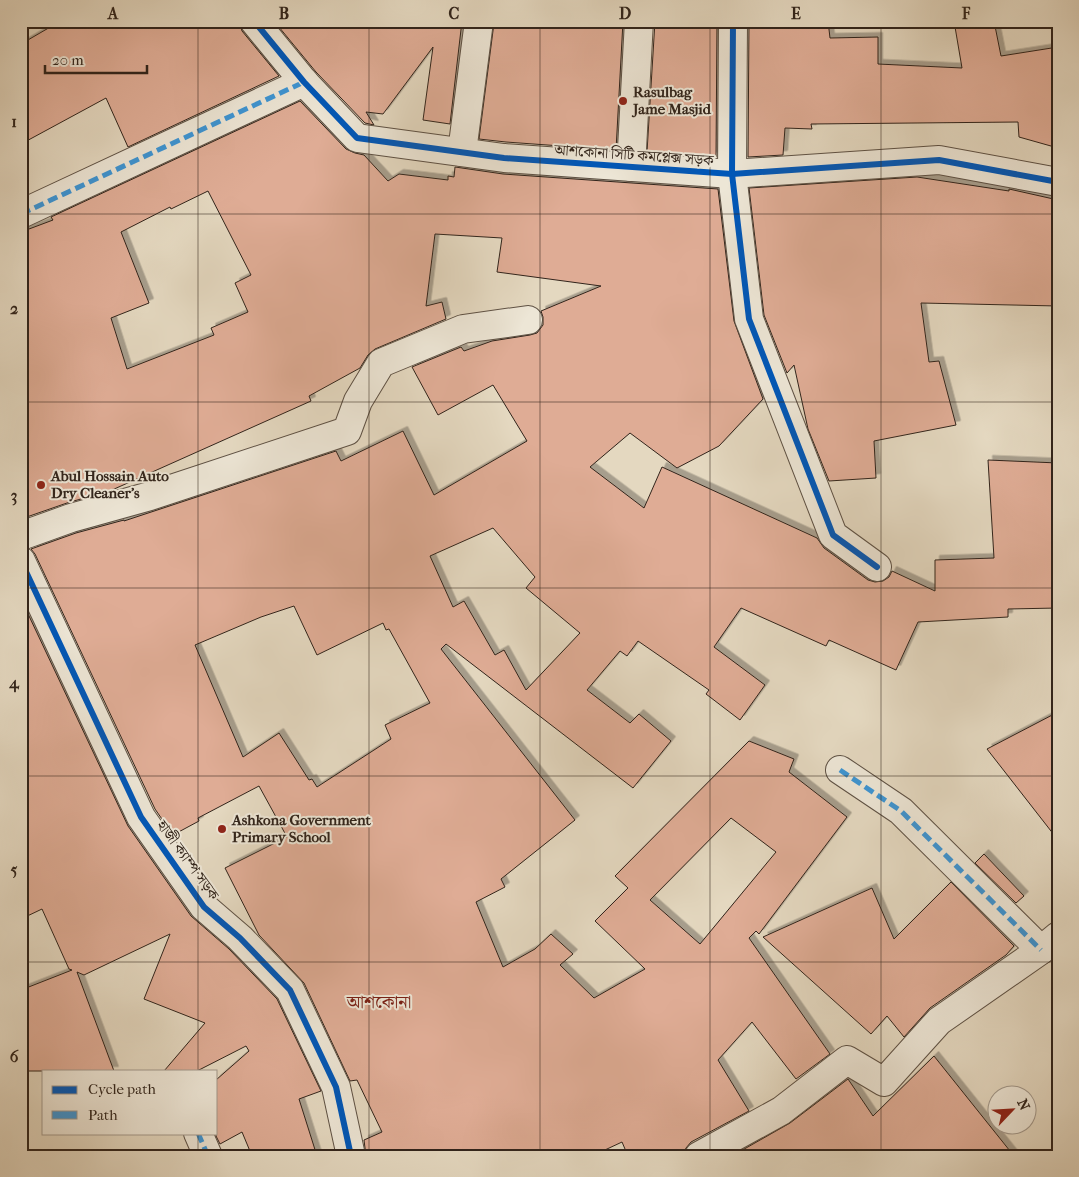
<svg xmlns="http://www.w3.org/2000/svg" width="1079" height="1177" viewBox="0 0 1079 1177" font-family="'IM FELL French Canon','Noto Serif Bengali',serif">
	<style>
		.building { fill: #dfac95; stroke: #31241b; fill-rule: evenodd; filter: url(#shadow) }
		.lines { fill: none; stroke-linecap: round; stroke-linejoin: round }
		.street-casing { stroke: #5e5144; stroke-width: 30 }
		.street { stroke: #ede6d6; stroke-width: 28 }
		.quiet { stroke: #3d95d4; stroke-width: 5; stroke-dasharray: 10 5; stroke-linecap: butt }
		.cycleway-casing { stroke: #ede6d6; stroke-width: 9 }
		.cycleway { stroke: #0057b8; stroke-width: 6 }
		.grid { fill: none; stroke: #31241b; stroke-width: 1; stroke-opacity: 0.55 }
		.poi-dot { fill: #8f2418; stroke: #ede6d6; stroke-width: 2 }
		.labels { text-anchor: middle; stroke-width: 4; stroke-linejoin: round; paint-order: stroke }
		.poi-label { font-size: 15px; font-weight: bold; fill: #31241b; stroke: #ede6d6; text-anchor: start }
		.street-label { font-size: 15px; fill: #31241b; stroke: #ede6d6 }
		.quarter-label { font-size: 18px; fill: #7a1f14; stroke: #ede6d6 }
		.neatline { fill: none; stroke: #31241b; stroke-width: 2 }
		.grid-label { font-size: 16px; text-anchor: middle; font-weight: bold; fill: #31241b }
	</style>
	<defs>
		<filter id="shadow"><feDropShadow dx="4.5" dy="-4.5" stdDeviation="0" flood-color="#0004"/></filter>
	</defs>
	<rect width="100%" height="100%" fill="#e4d8c0"/>
	<filter id="stains"><feTurbulence type="fractalNoise" baseFrequency=".004" numOctaves="4"/><feColorMatrix values="0 0 0 0 .2 0 0 0 0 .09 0 0 0 0 .02 0 0 0 .5 -.17"/></filter>
	<radialGradient id="worn" r=".72"><stop offset=".6" stop-color="#630" stop-opacity="0"/><stop offset="1" stop-color="#630" stop-opacity=".3"/></radialGradient>
	<!-- building -->
	<g class="building">
		<path d="M71 21H239L242 31 279 76 128 147 106 98 21 144V44L52 26Z"/>
		<path d="M274 21H417L419 27 462 21 450 124 423 120 433 47 383 114 366 112 374 125 365 123 316 72Z"/>
		<path d="M514 21H623L616 150 506 142 479 139 494 23Z"/>
		<path d="M655 21H717L716 157 647 152Z"/>
		<path d="M749 21H828L830 38 878 37V64L962 68 954 21H994L1001 56 1058 47V148L1019 137 1018 122 811 124 812 129 785 128 783 155 748 157Z"/>
		<path d="M300 101 346 149 355 153 364 155 388 181 399 174 448 180V176L454 177 455 167 503 174 718 189 734 321 763 399 719 446 677 468 630 433 590 467 644 508 662 467 817 538 824 548 868 580 875 582 883 581 889 577 892 571 935 591V560L994 558 988 460 1058 463V608L1008 609V617L918 622 896 670 829 640 826 646 741 608 714 647 765 685 740 720 706 694 709 690 638 641 627 656 620 651 587 690 630 723 639 714 671 741 633 788 446 644 441 649 575 820 501 879 505 887 476 902 503 967 535 949 551 934 573 954 560 965 594 998 645 969 595 921 628 888 615 876 749 741 794 759 789 772 847 817 759 934 756 931 749 938 830 1054 796 1079 752 1022 718 1060 749 1111 691 1142 686 1148 683 1156H628L622 1142 592 1156H366L364 1140 382 1132 357 1080 350 1081 304 983 259 935 225 868 287 837 259 786 198 818 199 821 173 835 155 809 35 554 31 549 76 533 124 520V521L336 451 341 461 403 431 434 495 527 441 493 385 438 415 412 367 461 347 464 351 492 341 530 335 537 333 543 325V317L541 311 601 286 497 272 502 238 435 234 426 306 442 302 446 319 375 349 368 355 360 368 309 396 311 401 112 490 67 503 21 519V232L53 220 51 217ZM208 191 251 275 235 283 248 312 211 328 214 335 127 369 111 318 149 303 121 232 170 207 171 209ZM493 528 535 577 526 588 580 633 526 690 504 650 495 655 464 601 453 607 430 556ZM294 606 317 655 383 623 386 630 389 629 430 703 385 725 391 739 317 787 312 779 309 780 279 733 243 757 195 645 261 617ZM731 818 776 852 700 944 650 900Z"/>
		<path d="M917 177 1009 191V189L1058 200V306L921 303 929 362 939 361 956 425 874 441 876 478 829 481 808 429 794 365 787 373 764 315 749 188Z"/>
		<path d="M21 599 128 826 191 916 229 949 277 999 321 1091 299 1099 317 1156H252L242 1132 220 1144 216 1136V1080L249 1051 246 1046 197 1071H164L205 1023 144 999 170 934 84 975 77 972 114 1071H21V990L72 970 69 969 42 909 21 919Z"/>
		<path d="M1058 712V840L987 749Z"/>
		<path d="M984 854 1024 896 1016 903 975 863Z"/>
		<path d="M951 882 1014 946 1006 955 930 1008 904 1037 887 1016 871 1034 763 937 872 888 894 939Z"/>
		<path d="M934 1056 1014 1156H732L790 1123 848 1079 873 1116Z"/>
	</g>
	<g class="lines">
		<!-- street casing -->
		<g class="street-casing">
			<g id="street">
				<path d="M254 21 304 82 357 138 504 158 732 174 939 160 1058 182"/>
				<path d="M733 21 732 174 749 319 833 535 877 567"/>
				<path d="M462 152 479 21"/>
				<path d="M631 167 639 21"/>
				<path d="M21 214 304 82"/>
				<path d="M21 536 71 518 150 496 347 431 358 401 381 363 463 329 528 320"/>
				<path d="M21 561 141 817 204 907 240 938 290 990 336 1087 351 1156"/>
				<path d="M840 770 901 811 1041 950"/>
				<path d="M198 1133 208 1156"/>
				<path d="M699 1156 781 1111 847 1060 884 1082 939 1021 1041 950 1058 936"/>
			</g>
		</g>
		<!-- street -->
		<use href="#street" class="street"/>
		<!-- quiet -->
		<g class="quiet">
			<path d="M21 214 304 82"/>
			<path d="M840 770 901 811 1041 950"/>
			<path d="M198 1133 208 1156"/>
		</g>
		<!-- cycleway casing -->
		<g class="cycleway-casing">
			<g id="cycleway">
				<path d="M254 21 304 82 357 138 504 158 732 174 939 160 1058 182"/>
				<path d="M733 21 732 174 749 319 833 535 877 567"/>
				<path d="M21 561 141 817 204 907 240 938 290 990 336 1087 351 1156"/>
			</g>
		</g>
		<!-- cycleway -->
		<use href="#cycleway" class="cycleway"/>
	</g>
	<!-- grid -->
	<path class="grid" d="M198 21V1071M369 21V1156M540 21V1156M710 21V1156M881 21V1156M21 214H1058M21 402H1058M21 588H1058M21 776H1058M21 962H1058M198 1133V1156"/>
	<!-- markers -->
	<g class="poi-dot">
		<circle cx="623" cy="101" r="5"/>
		<circle cx="41" cy="485" r="5"/>
		<circle cx="222" cy="829" r="5"/>
	</g>
	<g class="labels">
		<!-- poi labels -->
		<g class="poi-label">
			<text x="633" y="97">Rasulbag<tspan x="633" dy="17">Jame Masjid</tspan></text>
			<text x="51" y="481">Abul Hossain Auto<tspan x="51" dy="17">Dry Cleaner's</tspan></text>
			<text x="232" y="825">Ashkona Government<tspan x="232" dy="17">Primary School</tspan></text>
		</g>
		<!-- street labels -->
		<g class="street-label">
			<text transform="translate(634 155) rotate(4)" y="5">আশকোনা সিটি কমপ্লেক্স সড়ক</text>
			<text transform="translate(188 860) rotate(54)" y="5">হাজী ক্যাম্প সড়ক</text>
		</g>
		<!-- quarter labels -->
		<g class="quarter-label">
			<text x="379" y="1008">আশকোনা</text>
		</g>
	</g>
	<!-- margin -->
	<rect width="1079" height="1177" fill="none" stroke="#e4d8c0" stroke-width="55"/>
	<!-- legend -->
	<rect x="42" y="1070" width="175" height="65" fill="#ede6d6" stroke="#a2988b"/>
	<rect x="52" y="1086" width="25" height="8" fill="#0057b8" stroke="#a2988b"/>
	<text x="88" y="1094" font-size="15" fill="#31241b">Cycle path</text>
	<rect x="52" y="1111" width="25" height="8" fill="#3d95d4" stroke="#a2988b"/>
	<text x="88" y="1120" font-size="15" fill="#31241b">Path</text>
	<!-- north arrow -->
	<g transform="translate(1012 1110) rotate(65)"><circle r="24" fill="#ede6d6" stroke="#a2988b"/>
	<path d="M0-4L9 19L0 12L-9 19Z" fill="#8f2418"/>
	<text y="-8" font-size="14" font-weight="bold" text-anchor="middle" fill="#31241b">N</text>
	</g>
	<!-- scale -->
	<path d="M45 65v8h102v-8" fill="none" stroke="#31241b" stroke-width="2.5"/>
	<text x="52" y="65" font-size="15" fill="#31241b" stroke="#ede6d6" stroke-width="4" paint-order="stroke">20 m</text>
	<rect x="28" y="28" width="1024" height="1122" class="neatline"/>
	<g class="grid-label">
		<text x="113" y="19">A</text>
		<text x="284" y="19">B</text>
		<text x="454" y="19">C</text>
		<text x="625" y="19">D</text>
		<text x="796" y="19">E</text>
		<text x="966" y="19">F</text>
		<text x="14" y="127">1</text>
		<text x="14" y="314">2</text>
		<text x="14" y="501">3</text>
		<text x="14" y="688">4</text>
		<text x="14" y="875">5</text>
		<text x="14" y="1062">6</text>
	</g>
	<rect width="100%" height="100%" filter="url(#stains)"/>
	<rect width="100%" height="100%" fill="url(#worn)"/>
</svg>
